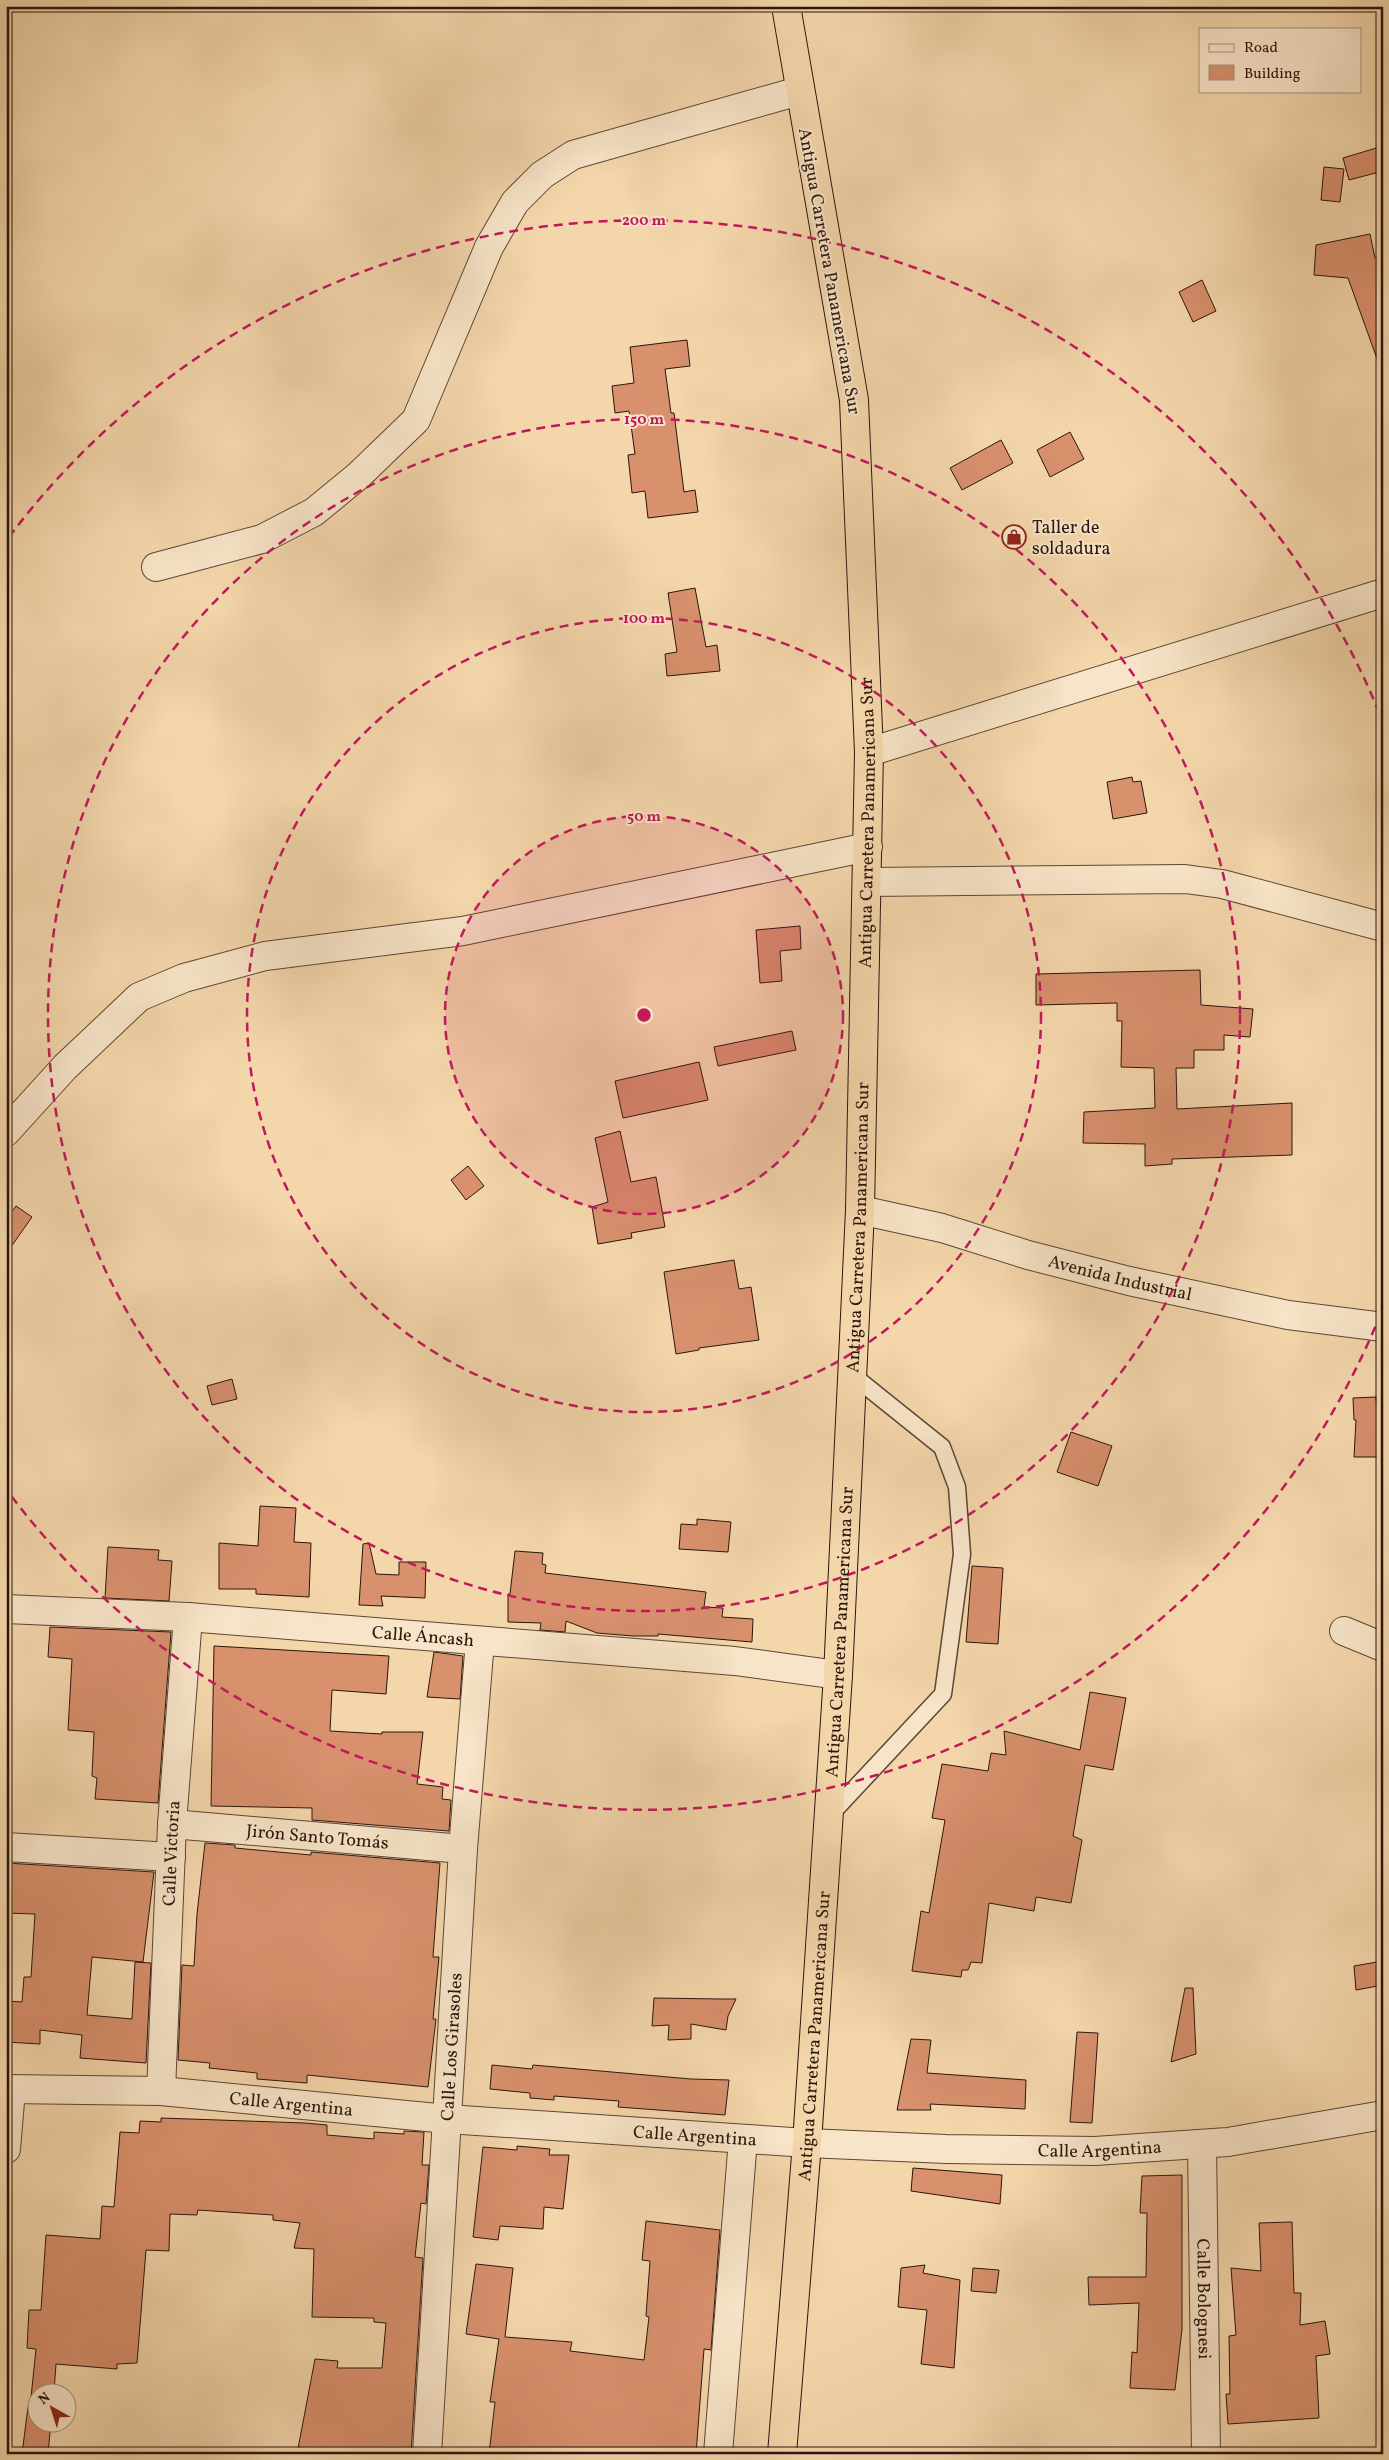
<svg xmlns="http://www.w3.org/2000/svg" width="1389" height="2460" viewBox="0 0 1389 2460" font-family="Vollkorn,serif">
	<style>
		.building { fill: #d8906d; stroke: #29160d }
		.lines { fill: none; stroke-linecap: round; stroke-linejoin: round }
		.service-casing { stroke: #5c4634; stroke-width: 19 }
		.minor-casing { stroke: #5c4634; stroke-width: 30 }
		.trunk-casing { stroke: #29160d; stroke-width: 30 }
		.service { stroke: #f8e4c8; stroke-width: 16 }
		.minor { stroke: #f8e4c8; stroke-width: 28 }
		.trunk { stroke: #f4d6ab; stroke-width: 28 }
		.ring { fill: none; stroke: #c2185b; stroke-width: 2.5; stroke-dasharray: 9 6 }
		.labels { text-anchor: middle; stroke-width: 4; stroke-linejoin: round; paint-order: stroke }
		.street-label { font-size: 18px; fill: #29160d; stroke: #f8e4c8 }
		.poi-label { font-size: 18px; fill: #29160d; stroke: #f8e4c8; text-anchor: start }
		.centre { fill: #c2185b; stroke: #f8e4c8; stroke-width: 2.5 }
		.ring-label { font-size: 15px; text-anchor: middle; font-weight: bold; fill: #c2185b; stroke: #f8e4c8; stroke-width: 4; stroke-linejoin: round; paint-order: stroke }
	</style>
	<rect width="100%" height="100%" fill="#f4d6ab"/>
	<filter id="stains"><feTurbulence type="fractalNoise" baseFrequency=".004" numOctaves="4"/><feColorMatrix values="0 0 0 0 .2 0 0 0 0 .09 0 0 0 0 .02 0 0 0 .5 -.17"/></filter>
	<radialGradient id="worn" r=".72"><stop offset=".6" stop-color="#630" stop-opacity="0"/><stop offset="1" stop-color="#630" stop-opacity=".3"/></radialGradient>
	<!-- building -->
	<g class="building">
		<path d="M1383 146V171L1349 180 1343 158Z"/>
		<path d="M1324 167 1344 169 1340 202 1321 200Z"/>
		<path d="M1370 234 1375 258 1383 256V367H1380L1348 278 1314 275 1316 245Z"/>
		<path d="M1202 280 1216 311 1193 322 1179 292Z"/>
		<path d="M687 340 690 366 665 369 671 413H674L684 492 695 490 698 512 648 518 645 491 632 493 628 455 635 454 629 411 615 413 612 386 634 383 630 347Z"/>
		<path d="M1070 432 1084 459 1050 477 1037 450Z"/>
		<path d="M1001 440 1013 463 962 490 950 468Z"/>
		<path d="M695 588 706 647 717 645 720 671 667 676 665 654 677 652 668 593Z"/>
		<path d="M1132 777 1133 782 1141 781 1147 813 1113 819 1107 782Z"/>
		<path d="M800 926 801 949 780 951 782 981 760 983 756 930Z"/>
		<path d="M1200 970 1201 1005 1253 1009 1250 1037 1224 1035V1050H1194V1068H1176L1177 1109 1292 1103V1155L1172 1159V1164L1145 1166V1144L1083 1143 1084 1112 1155 1108 1154 1068 1121 1067 1122 1021H1117V1003L1036 1005V974Z"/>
		<path d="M792 1031 796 1050 718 1066 714 1047Z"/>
		<path d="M699 1062 708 1100 623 1118 615 1081Z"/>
		<path d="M620 1131 631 1182 656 1177 665 1227 631 1233 632 1238 598 1244 592 1207 608 1202 595 1138Z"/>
		<path d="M468 1166 484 1186 466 1200 451 1180Z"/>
		<path d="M16 1206 32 1217 6 1254V1219Z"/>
		<path d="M734 1260 739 1289 751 1287 759 1340 699 1348V1350L676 1354 664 1272Z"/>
		<path d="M232 1379 237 1399 212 1405 207 1386Z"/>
		<path d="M1376 1397V1401L1383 1400V1457H1354L1356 1420H1354L1353 1398Z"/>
		<path d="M1071 1432 1112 1446 1098 1486 1057 1472Z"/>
		<path d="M260 1506 296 1508 294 1542 311 1543 309 1597 256 1594V1589H219V1543L258 1546Z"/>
		<path d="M697 1519 731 1522 728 1552 679 1549 681 1524 697 1525Z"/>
		<path d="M369 1543 376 1574 399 1575V1562H426L425 1598 381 1596 383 1606 359 1605 363 1544Z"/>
		<path d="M108 1547 159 1550 158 1560 172 1561 169 1601 105 1598Z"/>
		<path d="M515 1551 543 1553 542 1564 546 1565 545 1573 706 1592 704 1607 723 1608 722 1617 753 1619 752 1642 658 1634V1636H633L597 1633 566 1621 565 1632 540 1630 541 1623 508 1622V1594H510Z"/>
		<path d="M972 1566 1003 1568 998 1644 966 1642Z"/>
		<path d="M50 1627 171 1632 158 1803 95 1799 97 1778 92 1776 94 1732 68 1730 72 1659 48 1657Z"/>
		<path d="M214 1646 389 1656 386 1694 332 1690 330 1731 382 1734V1732H423L417 1784 443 1787 442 1799 451 1800 449 1831 312 1820V1808L211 1806Z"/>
		<path d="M434 1652 463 1656 460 1699 427 1697Z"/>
		<path d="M1090 1692 1126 1698 1113 1770 1085 1765 1073 1836 1082 1840 1071 1903 1036 1897 1034 1911 989 1903 982 1963 971 1962 968 1970H962L961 1977 912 1971 921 1911 929 1913 945 1820 932 1818 942 1764 988 1771 991 1753 1006 1755 1004 1731 1080 1750Z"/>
		<path d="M205 1843 235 1845V1848L311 1855V1852L440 1863 433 1957H439L433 2019H436L428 2087 307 2075V2083L257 2079V2073L209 2068 210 2063 178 2060 182 1965 194 1966 197 1914Z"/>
		<path d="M6 1863 154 1872 143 1962 92 1957 87 2015 132 2019 135 1962 151 1963 146 2063 80 2058 82 2035 40 2030V2044L6 2042V2001L22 2002 24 1977H31L35 1914 6 1913Z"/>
		<path d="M1383 1961V1985L1356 1990 1354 1966Z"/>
		<path d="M1185 1988H1193L1196 2054 1171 2062Z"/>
		<path d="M654 1998 720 1999H736L728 2016 726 2030 691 2024V2039L668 2040 669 2025 652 2026Z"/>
		<path d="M1077 2032 1098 2033 1092 2123 1070 2122Z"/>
		<path d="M911 2039 931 2040 927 2073 1026 2080 1025 2109 930 2104 931 2110H897Z"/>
		<path d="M492 2065 532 2069 533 2065 691 2079 729 2080 725 2115 618 2107 619 2101 554 2096V2100L530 2098V2093L490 2089Z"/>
		<path d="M161 2118 305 2123 327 2125V2135L374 2139V2132L404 2134V2131L424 2132 422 2165H429L426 2204 421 2203 415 2257 423 2258 411 2454H297L315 2359 338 2361 337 2368H382L386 2323 374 2322V2318L312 2317 314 2249 294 2248 300 2223 273 2220V2215L198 2210 197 2215 170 2214 169 2251 146 2250 137 2363 117 2364V2369L56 2364 54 2392H38V2422H51L48 2454H22L28 2407H30L36 2349 27 2348 29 2310H41L46 2235 100 2239 102 2206 114 2207 120 2132 139 2133 140 2121 161 2122Z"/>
		<path d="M517 2146 550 2149 549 2155H569L563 2209 544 2207 543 2229 500 2226 498 2240 473 2237 483 2147 517 2150Z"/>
		<path d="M913 2168 1002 2175 1000 2204 911 2191Z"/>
		<path d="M1182 2175V2329L1175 2390 1130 2388 1132 2352 1137 2353 1139 2303 1089 2305 1088 2277H1146L1147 2213H1140L1142 2176Z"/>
		<path d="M646 2221 720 2230 711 2350 704 2349 696 2454H489L495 2402H490L499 2339 466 2334 476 2264 513 2268 505 2337 572 2342 570 2351 644 2360 649 2317 646 2316 650 2261 642 2260Z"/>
		<path d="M1292 2222 1294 2293H1301L1300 2325 1325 2321 1330 2354 1316 2356 1319 2418 1228 2424 1226 2394H1230L1229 2336 1236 2335 1231 2268 1261 2271 1259 2223Z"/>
		<path d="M925 2265 923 2273 960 2280 954 2368 921 2364 927 2310 898 2307 901 2268Z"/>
		<path d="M973 2268 999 2270 996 2293 971 2291Z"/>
	</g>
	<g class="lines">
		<!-- service casing -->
		<g class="service-casing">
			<path id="service" d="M829 1816 943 1694 962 1554 957 1487 942 1447 851 1374"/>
		</g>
		<!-- minor casing -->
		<g class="minor-casing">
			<g id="minor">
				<path d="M156 567 262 539 314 512 359 475 416 420 489 247 515 202 542 175 573 155 799 91"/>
				<path d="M869 752 1383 593"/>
				<path d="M867 882 1185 879 1222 884 1383 927"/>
				<path d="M6 1132 65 1067 139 997 184 978 265 956 463 931 868 847"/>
				<path id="s1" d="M860 1210 942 1228 1028 1255 1129 1281 1288 1315 1383 1327"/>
				<path id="s2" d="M6 1609 188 1617 735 1661 838 1675"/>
				<path d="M1344 1631 1383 1647"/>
				<path id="s3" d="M172 1824 463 1849"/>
				<path d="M6 1847 171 1857"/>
				<path id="s4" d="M6 2089 161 2091 447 2119 807 2143 946 2149 1095 2151 1228 2142 1383 2115"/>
				<path id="s5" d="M161 2091 172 1824 188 1617"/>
				<path id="s6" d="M1202 2144 1206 2454"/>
				<path d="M6 2149 11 2090"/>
				<path id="s7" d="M427 2454 463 1849 480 1641"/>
				<path d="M718 2454 743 2139"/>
			</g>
		</g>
		<!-- trunk casing -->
		<g class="trunk-casing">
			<g id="trunk">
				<path id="s8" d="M782 2454 807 2143 838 1675 860 1210 869 752 854 400 786 6"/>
			</g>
		</g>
		<!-- service -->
		<use href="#service" class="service"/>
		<!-- minor -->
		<use href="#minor" class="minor"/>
		<!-- trunk -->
		<use href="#trunk" class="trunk"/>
	</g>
	<!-- distance rings -->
	<circle cx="644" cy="1015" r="199" fill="#c2185b" fill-opacity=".12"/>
	<g class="ring">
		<circle cx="644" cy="1015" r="199"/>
		<circle cx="644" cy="1015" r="397"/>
		<circle cx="644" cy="1015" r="596"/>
		<path d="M1381 1313A795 795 0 0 1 9 1493M9 537A795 795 0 0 1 1381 717"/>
	</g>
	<!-- icons -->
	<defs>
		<g id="shop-ring" transform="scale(1.25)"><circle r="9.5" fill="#f8e4c8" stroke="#8f2418" stroke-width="1.5"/><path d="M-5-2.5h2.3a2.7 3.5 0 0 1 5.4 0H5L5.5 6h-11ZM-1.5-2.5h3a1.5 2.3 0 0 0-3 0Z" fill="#8f2418"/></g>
	</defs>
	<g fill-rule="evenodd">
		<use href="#shop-ring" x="1014" y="537"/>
	</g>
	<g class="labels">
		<!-- street labels -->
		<g class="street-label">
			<text transform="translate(830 271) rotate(80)" y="6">Antigua Carretera Panamericana Sur</text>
			<text dy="6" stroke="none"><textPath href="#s8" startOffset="1634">Antigua Carretera Panamericana Sur</textPath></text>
			<text dy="6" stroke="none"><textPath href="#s8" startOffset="1229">Antigua Carretera Panamericana Sur</textPath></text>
			<text dy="6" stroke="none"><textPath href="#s1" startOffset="269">Avenida Industrial</textPath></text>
			<text dy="6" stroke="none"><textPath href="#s8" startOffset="824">Antigua Carretera Panamericana Sur</textPath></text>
			<text dy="6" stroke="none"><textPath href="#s2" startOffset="418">Calle Áncash</textPath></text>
			<text dy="6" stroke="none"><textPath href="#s3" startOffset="146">Jirón Santo Tomás</textPath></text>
			<text dy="6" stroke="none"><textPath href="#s5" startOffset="238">Calle Victoria</textPath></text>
			<text dy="6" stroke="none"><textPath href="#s8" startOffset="419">Antigua Carretera Panamericana Sur</textPath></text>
			<text dy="6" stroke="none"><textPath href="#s7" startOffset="408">Calle Los Girasoles</textPath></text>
			<text dy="6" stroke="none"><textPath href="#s4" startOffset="286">Calle Argentina</textPath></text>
			<text dy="6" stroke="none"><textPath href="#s4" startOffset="691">Calle Argentina</textPath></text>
			<text dy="6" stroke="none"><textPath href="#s4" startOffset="1096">Calle Argentina</textPath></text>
			<text dy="6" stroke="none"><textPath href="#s6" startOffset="155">Calle Bolognesi</textPath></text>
		</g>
		<!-- poi labels -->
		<g class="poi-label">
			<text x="1032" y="533">Taller de<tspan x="1032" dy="21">soldadura</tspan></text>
		</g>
	</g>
	<circle cx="644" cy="1015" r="8" class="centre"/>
	<g class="ring-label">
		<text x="644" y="225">200 m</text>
		<text x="644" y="424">150 m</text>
		<text x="644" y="623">100 m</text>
		<text x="644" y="821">50 m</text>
	</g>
	<!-- margin -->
	<rect width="1389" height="2460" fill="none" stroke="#f4d6ab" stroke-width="25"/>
	<rect x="8" y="8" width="1374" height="2445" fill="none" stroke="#29160d" stroke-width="2.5"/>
	<rect x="12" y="12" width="1364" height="2435" fill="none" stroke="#29160d"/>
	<!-- legend -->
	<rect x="1199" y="28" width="162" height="65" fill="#f8e4c8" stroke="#a5927d"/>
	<rect x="1209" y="44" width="25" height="8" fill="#f8e4c8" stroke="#a5927d"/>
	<text x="1244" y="52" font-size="15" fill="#29160d">Road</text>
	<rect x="1209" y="65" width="25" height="15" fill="#d8906d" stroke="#a5927d"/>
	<text x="1244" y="78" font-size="15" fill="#29160d">Building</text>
	<!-- north arrow -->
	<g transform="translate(52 2408) rotate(321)"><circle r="24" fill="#f8e4c8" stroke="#a5927d"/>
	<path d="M0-4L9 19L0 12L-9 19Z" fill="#8f2418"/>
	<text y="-8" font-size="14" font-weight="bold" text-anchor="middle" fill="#29160d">N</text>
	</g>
	<rect width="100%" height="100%" filter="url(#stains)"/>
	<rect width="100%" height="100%" fill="url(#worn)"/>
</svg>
